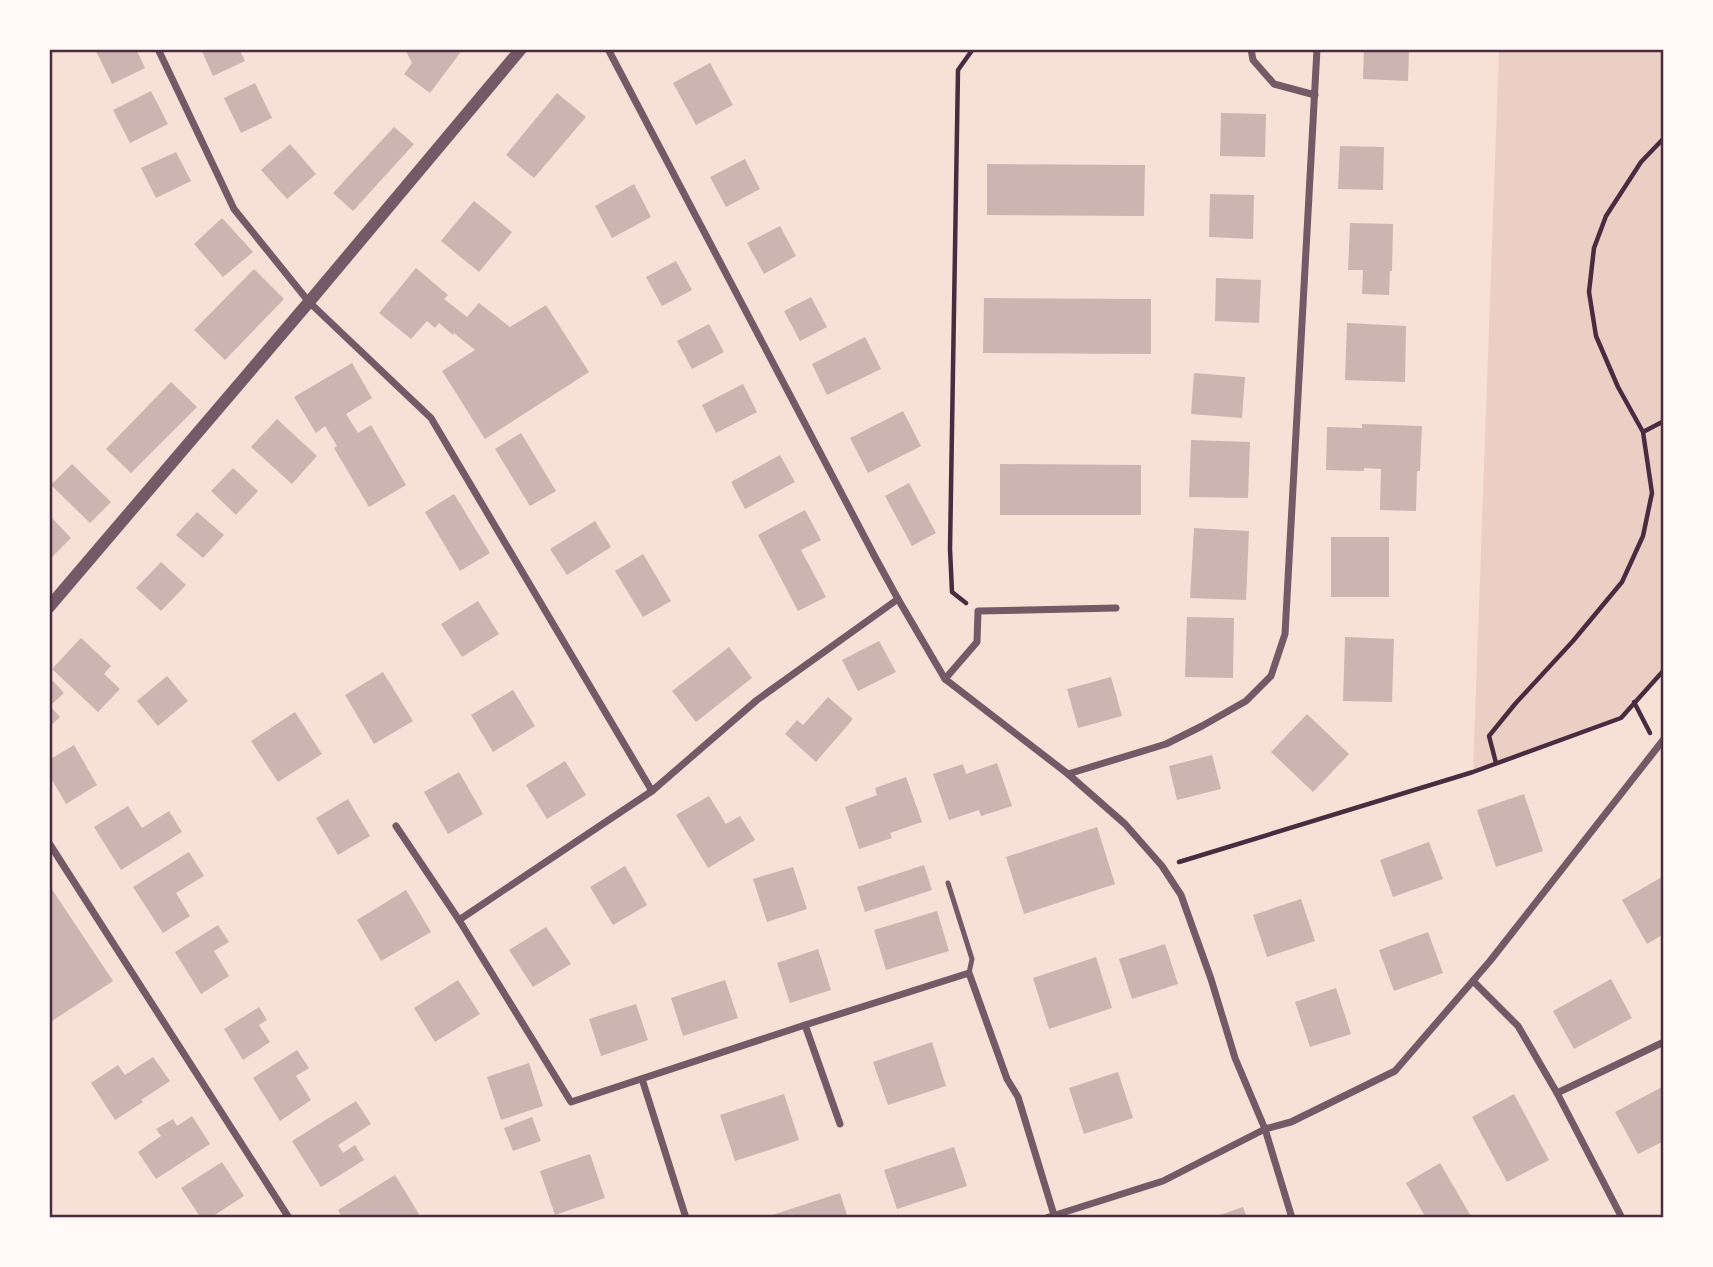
<svg xmlns="http://www.w3.org/2000/svg" width="1713" height="1267" viewBox="0 0 1713 1267" font-family="'Alegreya Sans',sans-serif">
	<style>
		.green { fill: #ebcfc5 }
		.building { fill: #ccb4b1 }
		.lines { fill: none; stroke-linecap: round; stroke-linejoin: round }
		.path { stroke: #4a2c40; stroke-width: 4.5 }
		.service { stroke: #755966; stroke-width: 5 }
		.minor { stroke: #755966; stroke-width: 7 }
		.tertiary { stroke: #755966; stroke-width: 12 }
		.neatline { fill: none; stroke: #4a2c40; stroke-width: 2.5 }
	</style>
	<rect width="100%" height="100%" fill="#f7e1d7"/>
	<!-- green -->
	<path class="green" d="M1499 49H1664V670L1621 718 1473 772Z"/>
	<!-- building -->
	<g class="building">
		<path d="M95 49H136L145 68 112 84Z"/>
		<path d="M201 49H239L245 61 213 76Z"/>
		<path d="M405 49H463L430 93 404 74 412 63Z"/>
		<path d="M1364 49H1409L1408 81 1363 79Z"/>
		<path d="M710 63 733 105 696 125 673 83Z"/>
		<path d="M255 83 272 118 241 133 224 98Z"/>
		<path d="M151 91 168 124 130 143 113 110Z"/>
		<path d="M557 93 586 117 534 178 506 155Z"/>
		<path d="M1221 113 1266 114 1265 157 1220 156Z"/>
		<path d="M394 127 414 144 353 211 333 193Z"/>
		<path d="M290 144 316 174 287 199 261 170Z"/>
		<path d="M1340 146 1384 147 1383 190 1338 189Z"/>
		<path d="M176 152 191 181 156 198 141 168Z"/>
		<path d="M745 159 760 189 726 207 710 177Z"/>
		<path d="M987 164 1145 165 1144 216 987 215Z"/>
		<path d="M634 184 651 217 612 238 595 206Z"/>
		<path d="M1210 194 1254 195 1253 239 1209 237Z"/>
		<path d="M474 201 512 232 479 272 441 241Z"/>
		<path d="M222 218 253 252 223 277 194 244Z"/>
		<path d="M1350 223 1393 224 1392 271H1390L1389 295 1362 294 1363 270H1348Z"/>
		<path d="M780 226 796 256 764 274 747 243Z"/>
		<path d="M676 261 692 290 662 306 646 277Z"/>
		<path d="M416 268 448 295 444 299 467 317 479 303 510 327 546 305 589 372 485 439 442 371 475 350 454 333 453 335 439 323 435 328 427 321 411 339 379 313Z"/>
		<path d="M254 269 284 299 225 360 194 330Z"/>
		<path d="M1216 278 1261 280 1259 323 1215 321Z"/>
		<path d="M811 297 827 327 800 341 784 311Z"/>
		<path d="M984 298 1151 299V354L983 353Z"/>
		<path d="M1347 323 1406 326 1405 382 1345 380Z"/>
		<path d="M709 324 724 352 692 369 677 341Z"/>
		<path d="M865 337 881 369 827 395 812 364Z"/>
		<path d="M352 363 372 398 346 414 358 433 371 425 406 485 369 507 334 448 337 446 325 426 316 433 294 397Z"/>
		<path d="M1194 373 1245 377 1242 418 1191 414Z"/>
		<path d="M171 382 197 407 131 473 106 449Z"/>
		<path d="M743 384 757 412 716 433 702 405Z"/>
		<path d="M903 411 921 446 868 473 850 438Z"/>
		<path d="M277 419 317 456 292 484 251 447Z"/>
		<path d="M1362 424 1422 426 1420 471H1417L1416 511 1380 510 1381 469 1364 468V471L1326 470 1327 427 1362 428Z"/>
		<path d="M521 433 556 491 530 506 495 449Z"/>
		<path d="M1191 440 1250 442 1248 498 1189 497Z"/>
		<path d="M780 455 795 482 745 509 731 482Z"/>
		<path d="M72 464 111 502 90 523 51 485Z"/>
		<path d="M1000 464 1141 465V515H1000Z"/>
		<path d="M233 468 258 491 236 515 211 491Z"/>
		<path d="M909 483 936 533 912 546 885 496Z"/>
		<path d="M454 494 490 553 460 571 425 512Z"/>
		<path d="M805 510 821 540 801 550 826 597 798 611 758 535Z"/>
		<path d="M197 512 224 535 203 558 176 535Z"/>
		<path d="M49 515 71 538 49 560Z"/>
		<path d="M595 521 611 547 567 575 550 549Z"/>
		<path d="M1194 528 1249 531 1246 600 1190 598Z"/>
		<rect x="1331" y="537" width="58" height="60"/>
		<path d="M643 554 671 601 643 617 615 571Z"/>
		<path d="M161 562 186 585 161 611 136 588Z"/>
		<path d="M478 601 499 634 462 657 441 624Z"/>
		<path d="M1187 617 1234 618 1233 678 1185 677Z"/>
		<path d="M1345 637 1394 639 1392 702 1343 701Z"/>
		<path d="M81 638 111 666 104 674 120 689 98 712 52 669Z"/>
		<path d="M879 641 896 672 858 691 842 660Z"/>
		<path d="M729 647 752 678 696 722 672 691Z"/>
		<path d="M383 672 413 721 374 744 345 695Z"/>
		<path d="M167 676 188 701 158 726 137 701Z"/>
		<path d="M1111 677 1122 716 1078 728 1067 689Z"/>
		<path d="M53 681 64 693 50 706 60 717 49 727V685Z"/>
		<path d="M513 690 535 726 493 752 471 715Z"/>
		<path d="M828 697 853 719 816 762 785 734 797 720 803 725Z"/>
		<path d="M295 712 322 754 278 782 251 741Z"/>
		<path d="M1307 714 1349 754 1313 792 1271 752Z"/>
		<path d="M74 745 97 785 66 804 49 775V760Z"/>
		<path d="M1212 755 1221 789 1177 800 1169 766Z"/>
		<path d="M565 761 586 795 547 819 526 785Z"/>
		<path d="M997 763 1012 806 981 816 979 810 949 820 933 774 963 764 966 774Z"/>
		<path d="M459 772 483 814 448 834 424 792Z"/>
		<path d="M906 777 922 822 890 833 892 838 859 849 845 807 877 795 875 788Z"/>
		<path d="M1524 794 1543 851 1496 867 1477 810Z"/>
		<path d="M709 796 726 824 740 816 755 840 708 868 676 815Z"/>
		<path d="M348 799 370 836 338 855 316 818Z"/>
		<path d="M128 806 142 828 169 811 182 832 121 870 94 827Z"/>
		<path d="M1097 827 1115 884 1024 914 1006 857Z"/>
		<path d="M1429 842 1443 879 1393 897 1380 860Z"/>
		<path d="M189 852 204 876 176 893 190 916 163 933 133 887Z"/>
		<path d="M924 865 932 890 865 912 857 887Z"/>
		<path d="M625 866 647 905 613 925 590 887Z"/>
		<path d="M793 867 807 909 767 922 753 879Z"/>
		<path d="M1662 877 1664 880V934L1647 944 1622 900Z"/>
		<path d="M49 885 113 981 49 1023Z"/>
		<path d="M406 890 431 932 381 961 357 920Z"/>
		<path d="M1301 899 1315 941 1267 957 1253 915Z"/>
		<path d="M937 911 949 951 886 970 874 930Z"/>
		<path d="M218 925 229 942 214 951 229 976 201 994 175 952Z"/>
		<path d="M546 927 571 964 533 987 509 950Z"/>
		<path d="M1428 932 1443 973 1394 991 1379 950Z"/>
		<path d="M1165 944 1178 984 1132 999 1119 959Z"/>
		<path d="M818 949 831 990 790 1003 777 963Z"/>
		<path d="M1096 957 1112 1008 1049 1029 1033 978Z"/>
		<path d="M1611 979 1632 1018 1574 1049 1553 1011Z"/>
		<path d="M458 980 480 1014 435 1042 414 1008Z"/>
		<path d="M725 980 738 1018 683 1036 671 998Z"/>
		<path d="M1336 988 1351 1034 1310 1047 1295 1002Z"/>
		<path d="M636 1004 648 1040 601 1056 589 1019Z"/>
		<path d="M259 1007 267 1020 259 1025 270 1042 243 1060 224 1029Z"/>
		<path d="M932 1042 946 1086 888 1105 873 1062Z"/>
		<path d="M297 1050 309 1068 296 1076 311 1100 280 1121 253 1078Z"/>
		<path d="M153 1057 170 1081 141 1100 143 1102 115 1120 91 1083 118 1065 125 1075Z"/>
		<path d="M529 1063 543 1106 501 1120 487 1077Z"/>
		<path d="M1118 1072 1133 1118 1084 1134 1069 1088Z"/>
		<path d="M1664 1086V1141L1638 1154 1615 1112Z"/>
		<path d="M784 1094 799 1140 735 1161 720 1115Z"/>
		<path d="M1514 1094 1549 1160 1507 1182 1472 1117Z"/>
		<path d="M356 1101 371 1124 338 1145 343 1153 355 1145 364 1160 321 1187 292 1141Z"/>
		<path d="M192 1116 210 1144 156 1179 138 1152 161 1136 156 1129 173 1119 177 1126Z"/>
		<path d="M532 1117 541 1141 513 1151 504 1128Z"/>
		<path d="M954 1147 967 1186 897 1209 884 1170Z"/>
		<path d="M590 1154 605 1198 555 1215 540 1171Z"/>
		<path d="M222 1162 244 1196 210 1218H201L181 1188Z"/>
		<path d="M1440 1163 1472 1218H1426L1406 1183Z"/>
		<path d="M395 1175 419 1214 412 1218H343L338 1210Z"/>
		<path d="M840 1193 848 1218H770L769 1216Z"/>
		<path d="M1243 1207 1247 1218H1211Z"/>
	</g>
	<g class="lines">
		<!-- path -->
		<g class="path">
			<path d="M1643 432 1664 421"/>
			<path d="M966 603 952 592 950 549 958 70 973 49"/>
			<path d="M1634 702 1650 733"/>
			<path d="M1496 763 1489 736 1515 704 1573 641 1622 582 1643 536 1652 493 1643 432 1618 387 1596 336 1589 292 1594 248 1606 216 1641 162 1664 138"/>
			<path d="M1179 862 1473 772 1621 718 1664 670"/>
		</g>
		<!-- service -->
		<path class="service" d="M948 883 972 959 969 973"/>
		<!-- minor -->
		<g class="minor">
			<path d="M158 49 234 209 309 302 431 418 652 791 757 700 898 599"/>
			<path d="M608 49 875 557 898 599 945 679 1068 774 1125 824 1162 866 1181 895 1211 979 1235 1058 1265 1129 1292 1218"/>
			<path d="M1251 49 1253 60 1274 84 1315 95"/>
			<path d="M945 679 977 642 978 611 1116 608"/>
			<path d="M1068 774 1166 744 1202 726 1246 701 1271 676 1285 634 1317 49"/>
			<path d="M396 826 459 920 571 1102 805 1025 969 973 1007 1079 1018 1097 1054 1215"/>
			<path d="M49 843 289 1218"/>
			<path d="M459 920 652 791"/>
			<path d="M1473 981 1518 1026 1557 1093 1622 1218"/>
			<path d="M805 1025 840 1124"/>
			<path d="M642 1079 686 1218"/>
			<path d="M1557 1093 1664 1042"/>
			<path d="M1046 1218 1163 1181 1265 1129 1291 1122 1395 1071 1490 961 1664 739"/>
		</g>
		<!-- tertiary -->
		<path class="tertiary" d="M49 607 309 302 521 49"/>
	</g>
	<!-- border -->
	<rect width="1713" height="1267" fill="none" stroke="#fffaf5" stroke-width="102"/>
	<rect x="51" y="51" width="1611" height="1165" class="neatline"/>
</svg>
